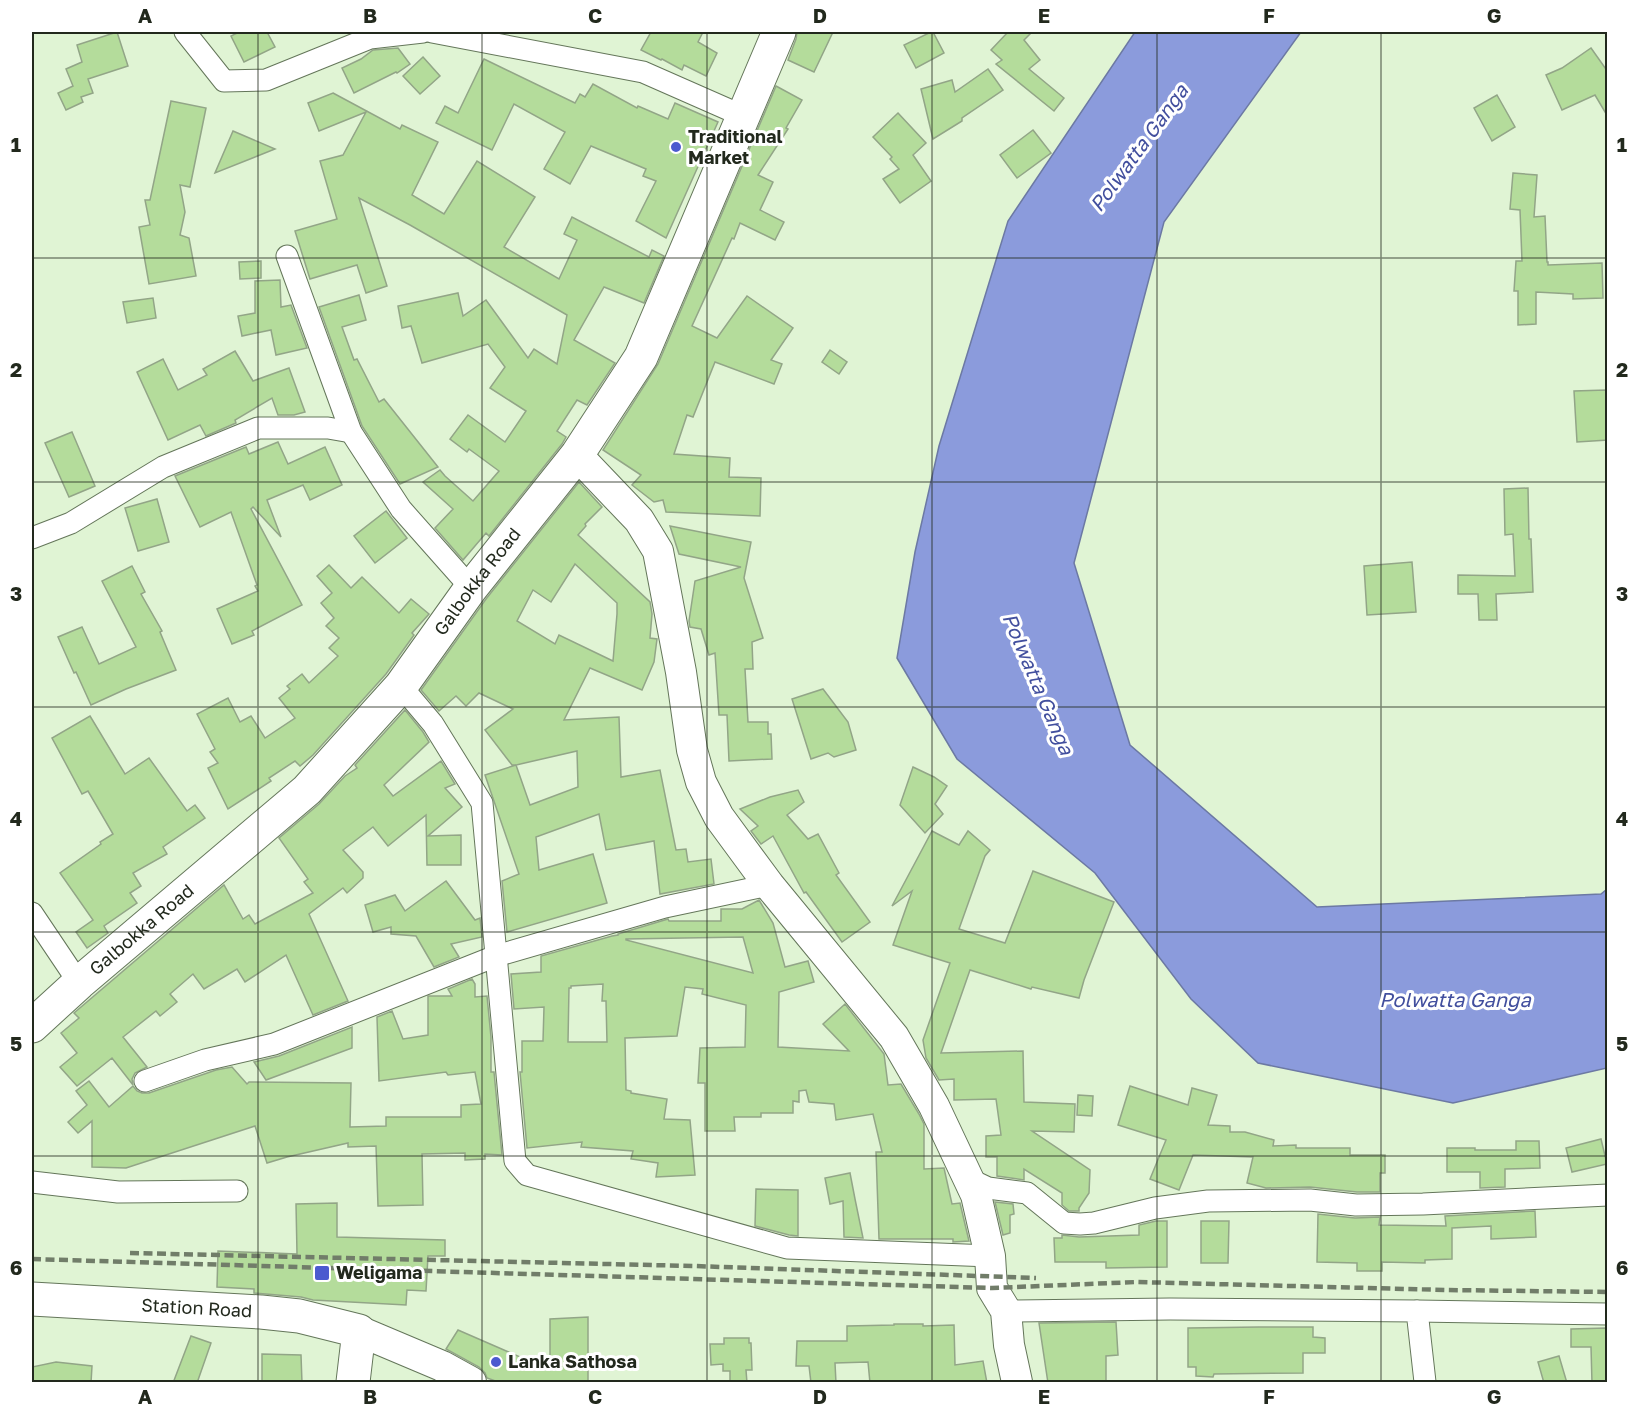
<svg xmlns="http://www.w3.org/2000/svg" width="1639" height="1414" viewBox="0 0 1639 1414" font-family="'Golos Text',sans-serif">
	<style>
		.water { fill: #8b9bdc; stroke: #6c79a3; stroke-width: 1.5 }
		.building { fill: #b4dc9b; stroke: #92a587; stroke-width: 1.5; fill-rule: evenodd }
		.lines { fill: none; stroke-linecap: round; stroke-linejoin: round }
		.minor-casing { stroke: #64765a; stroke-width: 23 }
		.secondary-casing { stroke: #64765a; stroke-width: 32 }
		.primary-casing { stroke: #64765a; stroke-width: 35 }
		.minor { stroke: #fff; stroke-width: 21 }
		.secondary { stroke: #fff; stroke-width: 30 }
		.primary { stroke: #fff; stroke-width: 33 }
		.rail { stroke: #717d69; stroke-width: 4.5; stroke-dasharray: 9 4.5; stroke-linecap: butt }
		.grid { fill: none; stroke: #22291d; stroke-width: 1.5; stroke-opacity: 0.55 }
		.poi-dot { fill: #4b5acf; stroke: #fff; stroke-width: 2 }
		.labels { text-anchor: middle; stroke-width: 6; stroke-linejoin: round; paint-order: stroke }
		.poi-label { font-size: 18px; font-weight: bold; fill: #22291d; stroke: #fff; text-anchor: start }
		.street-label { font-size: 18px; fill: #22291d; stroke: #fff }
		.water-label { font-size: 20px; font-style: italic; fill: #424f9e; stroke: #fff }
		.neatline { fill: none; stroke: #22291d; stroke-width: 2 }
		.grid-label { font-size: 20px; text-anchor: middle; font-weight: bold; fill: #22291d }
	</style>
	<rect width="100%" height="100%" fill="#e0f4d4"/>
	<!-- water -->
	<path class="water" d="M1135 32H1301L1164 222 1074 563 1130 745 1317 907 1601 894 1607 889V1068L1453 1103 1258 1063 1191 999 1095 873 957 759 897 658 915 552 939 446 1008 221Z"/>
	<!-- building -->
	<g class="building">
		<path d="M117 32 128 66 88 79 93 93 81 97 83 102 66 110 58 93 73 86 66 69 82 62 77 45Z"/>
		<path d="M239 32H267L275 47 244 62 231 36Z"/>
		<path d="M651 32H703L698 42 717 53 706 76 684 65 682 70 662 59 661 60 641 50Z"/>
		<path d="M797 32H833L814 72 788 60 796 39Z"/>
		<path d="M931 32H933L944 53 916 68 904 45Z"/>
		<path d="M1008 32H1032L1024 40 1040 60 1029 69 1064 98 1054 111 996 64 1002 60 991 50Z"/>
		<path d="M398 48 410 64 397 73 396 72 354 93 342 68 361 59 373 50Z"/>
		<path d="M1591 48 1608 72V117L1595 95 1562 110 1546 75 1562 68Z"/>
		<path d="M423 57 440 76 420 94 403 76Z"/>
		<path d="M484 59 575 103 580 94 585 97 593 84 637 108 638 106 668 119 675 103 718 122 666 238 636 221 656 181 643 176 646 169 591 146 570 184 544 169 565 132 514 104 492 150 436 123 445 106 458 113Z"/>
		<path d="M988 69 1003 90 962 118V121L933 139 921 89 952 80 955 92Z"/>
		<path d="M776 86 802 100 786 128 788 129 758 175 773 182 760 210 784 222 775 240 740 223 734 239 732 238 692 326 717 338 747 296 793 328 771 360 782 364 774 384 715 362 693 417 687 415 674 454 730 458 729 477 761 478 760 516 666 512 663 500 654 502 632 485 641 475 603 450 658 364Z"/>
		<path d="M333 93 400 129 402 125 438 142 412 195 444 214 477 161 535 197 504 247 559 279 577 240 564 234 572 217 649 257 652 250 664 256 644 303 604 287 574 340 615 363 587 405 577 400 557 431 566 437 562 444 489 536 486 533 463 560 435 528 453 509 423 482 440 470 445 476 473 501 499 471 469 449 467 452 450 439 468 415 505 442 526 411 490 388 505 367 488 344 422 363 411 326 402 328 398 306 458 293 463 316 486 300 528 358 534 349 557 364 567 315 410 225 359 198 387 286 366 293 357 265 310 279 295 231 337 219 320 161 343 155 366 112 319 131 308 103Z"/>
		<path d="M1497 95 1515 127 1492 141 1474 108Z"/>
		<path d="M171 101 206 108 190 187 180 185 185 212 180 235 189 238 196 276 149 284 139 227 150 225 145 200H150Z"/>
		<path d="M898 113 926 143 913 155 931 181 900 203 883 179 899 169 890 159 892 157 873 137Z"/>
		<path d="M1033 130 1051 153 1017 178 1000 155Z"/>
		<path d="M233 131 275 149 215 173Z"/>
		<path d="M1513 173 1537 175 1534 217 1545 216 1547 262H1548V265L1602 263 1603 298 1573 299V294L1536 292V324L1518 325V291H1514L1516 261H1522L1520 210 1510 209Z"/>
		<path d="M261 261V278L240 279 239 262Z"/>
		<path d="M280 280 281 307 291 305 307 348 276 355 271 330 242 336 238 316 255 313V281Z"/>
		<path d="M359 295 366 320 342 327 354 360 357 359 379 402 384 399 438 467 400 484 362 426 319 307Z"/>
		<path d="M153 298 156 318 127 323 123 302Z"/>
		<path d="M830 350 847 362 839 374 822 362Z"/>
		<path d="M235 351 253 381 289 368 305 412 294 415H278L272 398 235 420 236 423 206 436 200 425 168 440 137 372 163 359 178 390 207 375 203 369Z"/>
		<path d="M1606 390 1608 440 1577 442 1574 391Z"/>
		<path d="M72 432 95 486 69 497 45 443Z"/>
		<path d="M278 442 288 464 325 447 342 485 310 500 303 485 267 500 281 537 253 507 251 509 302 605 252 631 254 635 232 644 217 609 258 591 255 586 257 585 231 512 200 527 175 476 246 447 249 454Z"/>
		<path d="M579 482 602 507 585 524 586 526 578 535 650 602 652 614 650 638 657 639 654 662 642 690 590 668 564 720 619 717 621 777 660 770 676 850 686 849 688 862 711 859 714 884 660 894 654 841 606 850 599 814 536 837 539 870 593 854 607 903 507 932 502 881 519 874 485 775 516 765H512L485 730 513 709 479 693 466 706 456 696 439 711 421 690 486 599ZM575 564 617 603V614L613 661 559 635 555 644 517 621 533 590 551 602ZM577 751 578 787 530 805 516 765Z"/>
		<path d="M1528 488 1529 539H1531L1533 592 1496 594 1497 620H1479L1478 594H1458V575L1515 576 1513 534 1505 535 1504 489Z"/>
		<path d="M157 499 169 542 138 551 125 508Z"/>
		<path d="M386 511 407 538 375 563 354 536Z"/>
		<path d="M670 526 751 542 744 578 763 638 752 642 753 669H745L748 722H768V734H771L772 759 729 761 727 715H719L715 653 709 655 701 629 690 627 689 621 695 581 741 567 679 554Z"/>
		<path d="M1412 562 1416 612 1367 615 1364 566Z"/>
		<path d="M329 565 351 588 362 577 399 613 411 599 429 614 412 633 414 635 386 674 313 755 300 766 295 761 269 778 271 781 228 809 208 768 218 763 210 752 215 749 197 714 228 698 240 722 251 716 265 738 295 718 279 698 290 689 287 686 302 674 309 683 338 656 329 648 339 638 326 626 334 618 321 603 332 593 317 576Z"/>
		<path d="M132 566 145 592 141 594 162 631 160 632 176 670 126 689 91 705 76 672 74 673 58 637 82 627 99 664 136 647 102 581Z"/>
		<path d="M823 689 848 722 856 750 834 757 828 753 811 759 792 699Z"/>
		<path d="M405 710 423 732 429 742 384 785 393 796 441 761 455 784 445 788 462 807 428 836 461 835V865H427L426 815 388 846 373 827 343 850 363 872V878L347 893 343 888 309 914 348 1001 313 1015 286 955 245 982 237 969 204 989 193 974 170 994 177 1002 160 1016 156 1011 123 1037 147 1067 135 1073 132 1079 133 1085 112 1058 77 1086 60 1067 77 1053 61 1033 79 1018 74 1013 224 885 243 919 249 915 255 924 313 893 304 882 308 879 279 838 319 804 345 776 357 768 355 765Z"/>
		<path d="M90 716 125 774 149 758 187 811 195 805 205 818 163 847 167 854 133 873 141 886 130 893 137 903 104 926 108 933 87 948 76 932 93 920 60 873 101 844 100 842 113 834 88 791 82 794 52 738Z"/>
		<path d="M913 767 934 777 947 786 935 804 943 814 925 833 900 805Z"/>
		<path d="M798 790 804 802 787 815 808 839 818 834 839 873 836 875 870 922 842 942 806 892 804 893 773 836 761 844 751 831 758 826 740 809 770 797Z"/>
		<path d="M932 831 959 845 968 831 990 850 985 856 959 929 1005 943 1033 871 1114 902 1084 980 1079 998 1032 987 1031 989 970 970 941 1053 1023 1051 1024 1102 1075 1104 1074 1132 1032 1131 1090 1170 1089 1193 1079 1208V1211H1069L1062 1205V1193L1024 1169V1180L997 1176V1157H986V1136L1001 1135 996 1099 954 1100V1079L939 1080 926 1058 923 1040 950 963 893 945 912 891 892 906Z"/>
		<path d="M446 881 475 920 480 918 482 937 451 944 459 957 434 967 416 936 391 934V927L373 932 365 905 395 895 405 911Z"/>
		<path d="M759 900 773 923 785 967 808 961 814 982 779 992 778 1047 849 1051 823 1024 845 1004 884 1054 888 1085 901 1084 919 1114 924 1124V1169L944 1168 952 1204 960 1203 969 1241 953 1242V1239H879L876 1152H882L873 1114 836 1120 834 1104 809 1102 806 1090 799 1091V1102L793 1101V1113H761V1117H734L735 1131H705V1083H698L700 1048 745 1047 746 1005 702 994 703 989 685 987 677 1036 625 1038 626 1090 631 1091V1093L667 1099 664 1119 690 1120 695 1175 656 1177 658 1163 631 1159 633 1151 581 1147 582 1142 527 1148 520 1072H522V1041H543L544 1007 514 1009 511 974 541 972V956L612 936 618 935V934L668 919 669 921H721V909H742ZM743 937 753 973 626 940V939ZM603 984 602 1001H606L607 1042H568L569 988H571V986Z"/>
		<path d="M472 979 475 984V997L487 996 491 1037V1072H494L502 1155 485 1154V1159L465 1160V1153L422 1154 423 1205 378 1206 376 1146 348 1147V1143L287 1157 267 1163 255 1126 126 1168 92 1167V1121L78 1133 68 1122 87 1105 76 1091 89 1081 109 1107 133 1086 137 1091 142 1093H149L216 1070 232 1067 247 1084 249 1082 351 1083 350 1127 386 1126V1117H461V1105L481 1104 475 1072 448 1075 446 1072 379 1081 377 1017 392 1011 403 1039 428 1035V996H452L448 989Z"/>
		<path d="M352 1027V1048L266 1080 254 1062 279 1056Z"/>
		<path d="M1130 1086 1188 1105 1192 1088 1217 1095 1208 1125 1230 1126V1132H1245L1274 1140 1273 1146 1296 1145V1148H1350V1155H1385V1173H1380V1192H1357L1310 1187 1266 1188 1247 1183 1253 1157 1193 1155 1179 1190 1150 1179 1166 1140 1118 1125Z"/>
		<path d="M1078 1095 1093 1096 1092 1116 1077 1115Z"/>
		<path d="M1601 1139 1607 1164 1572 1172 1566 1148Z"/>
		<path d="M1516 1141H1539L1540 1168 1505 1169V1187L1480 1188V1172H1447V1148H1475V1150H1516Z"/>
		<path d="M850 1173 855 1199 863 1238 844 1237 843 1201 830 1204 825 1178Z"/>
		<path d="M756 1189 798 1190V1236L789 1235 755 1226Z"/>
		<path d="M995 1202 1013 1204 1014 1214 1010 1215V1233L1003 1235Z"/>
		<path d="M337 1203V1237L445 1240V1256H428L426 1291 407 1290 406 1305 313 1300 301 1297 254 1293V1289L217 1287 218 1251 297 1254 296 1204Z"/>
		<path d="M1535 1211 1536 1237 1491 1239V1226L1452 1228V1259L1425 1260V1263L1382 1262V1271H1357V1263L1317 1262 1318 1214 1355 1218 1380 1217 1379 1225 1446 1226 1445 1216Z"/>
		<path d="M1156 1221H1167V1267L1106 1268V1262H1055L1054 1238H1062V1235L1079 1237 1139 1235V1225Z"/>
		<path d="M1201 1221H1229L1228 1263H1201Z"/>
		<path d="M588 1317V1383H501L487 1378 485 1373 479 1367 446 1349 458 1330 550 1370V1319Z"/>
		<path d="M1116 1322 1118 1355 1106 1356V1383H1048L1039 1323Z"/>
		<path d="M894 1324H923V1326L954 1325 955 1365 983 1361 987 1383H870L868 1362 835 1363 836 1383H811L809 1366H796L797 1341H847V1326L894 1325Z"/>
		<path d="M1259 1327H1313V1337L1325 1338V1353H1303V1373L1214 1374 1213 1377 1196 1376V1367H1188V1328Z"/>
		<path d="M1606 1328 1608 1383H1592L1591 1347H1571V1329Z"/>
		<path d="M191 1336 211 1343 197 1383H173Z"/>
		<path d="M724 1338H749V1343H751L752 1370H746L747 1383H730V1371H723V1364L711 1365 710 1344H724Z"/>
		<path d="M262 1354 301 1355 302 1383H262Z"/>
		<path d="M1559 1356 1567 1383H1544L1538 1362Z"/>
		<path d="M56 1362 92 1366 91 1383H32V1367Z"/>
	</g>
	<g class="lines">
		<!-- minor casing -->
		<g class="minor-casing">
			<g id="minor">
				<path d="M185 32 224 81 266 80 370 38 423 32"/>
				<path d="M432 32 643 72 743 116"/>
				<path d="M287 256 351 432 401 509 471 588"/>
				<path d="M32 538 71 523 163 467 258 428H328L351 432"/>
				<path d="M401 686 433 724 482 803 515 1161 527 1175 787 1248 990 1256"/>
				<path d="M32 913 79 983"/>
				<path d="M145 1081 205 1060 274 1044 496 956 665 907 769 885"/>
				<path d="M969 1179 988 1188 1027 1193 1064 1223 1080 1224 1094 1223 1155 1208 1208 1201 1310 1200 1356 1205 1423 1204 1608 1195"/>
				<path d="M32 1182 118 1192 237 1191"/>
				<path d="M1006 1311 1170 1309 1417 1311 1425 1382"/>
				<path d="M1417 1311 1608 1314"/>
			</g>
		</g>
		<!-- secondary casing -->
		<g class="secondary-casing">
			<g id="secondary">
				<path d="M577 455 639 520 658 551 681 672 692 750 701 782 719 817 769 885 894 1037 934 1106 976 1195 990 1256 992 1288 1006 1311 1009 1345 1017 1382"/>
				<path d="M359 1331 442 1366 471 1382"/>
			</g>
		</g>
		<!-- primary casing -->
		<g class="primary-casing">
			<g id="primary">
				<path id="s1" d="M32 1026 79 983 307 790 401 686 471 588 577 455 641 357 779 32"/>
				<path id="s2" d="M32 1299 261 1312 299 1316 359 1331 353 1382"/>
			</g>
		</g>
		<!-- minor -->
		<use href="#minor" class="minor"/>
		<!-- secondary -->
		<use href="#secondary" class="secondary"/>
		<!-- primary -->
		<use href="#primary" class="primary"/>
		<!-- rail -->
		<g class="rail">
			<path d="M130 1253 694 1266 1036 1278"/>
			<path d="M32 1259 992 1288 1137 1282 1446 1290 1608 1292"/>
		</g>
	</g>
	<!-- grid -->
	<path class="grid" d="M258 32V1382M482 32V1382M707 32V1382M932 32V1382M1157 32V1382M1381 32V1382M32 258H1608M32 482H1608M32 707H1608M32 932H1608M32 1156H1608"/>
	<!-- markers -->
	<g class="poi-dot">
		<circle cx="676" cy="147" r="6"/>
		<rect x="314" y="1265" width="16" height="16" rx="3"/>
		<circle cx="496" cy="1362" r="6"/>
	</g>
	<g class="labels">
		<!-- poi labels -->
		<g class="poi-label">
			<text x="688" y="143">Traditional<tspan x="688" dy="21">Market</tspan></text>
			<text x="336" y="1279">Weligama</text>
			<text x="508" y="1368">Lanka Sathosa</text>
		</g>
		<!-- street labels -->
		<g class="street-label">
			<text dy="6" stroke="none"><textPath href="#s1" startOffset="632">Galbokka Road</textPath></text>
			<text dy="6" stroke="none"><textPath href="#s1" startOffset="146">Galbokka Road</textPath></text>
			<text dy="6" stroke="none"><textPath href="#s2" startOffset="165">Station Road</textPath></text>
		</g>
		<!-- water labels -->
		<g class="water-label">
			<text transform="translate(1139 148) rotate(-54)" y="7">Polwatta Ganga</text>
			<text transform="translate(1038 684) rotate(67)" y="7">Polwatta Ganga</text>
			<text x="1455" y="1007">Polwatta Ganga</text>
		</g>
	</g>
	<!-- border -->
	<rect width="1639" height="1414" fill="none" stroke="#ffffff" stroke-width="66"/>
	<rect x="33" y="33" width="1573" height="1348" class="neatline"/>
	<g class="grid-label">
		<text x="145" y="23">A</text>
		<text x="370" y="23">B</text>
		<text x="595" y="23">C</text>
		<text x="820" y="23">D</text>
		<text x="1044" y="23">E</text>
		<text x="1269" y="23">F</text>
		<text x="1494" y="23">G</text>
		<text x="16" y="152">1</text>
		<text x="1622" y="152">1</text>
		<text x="16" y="377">2</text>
		<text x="1622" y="377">2</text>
		<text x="16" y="601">3</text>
		<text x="1622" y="601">3</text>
		<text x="16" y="826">4</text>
		<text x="1622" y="826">4</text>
		<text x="16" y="1051">5</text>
		<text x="1622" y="1051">5</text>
		<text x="16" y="1275">6</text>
		<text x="1622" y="1275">6</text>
		<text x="145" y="1404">A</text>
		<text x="370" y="1404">B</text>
		<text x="595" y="1404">C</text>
		<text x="820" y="1404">D</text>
		<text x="1044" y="1404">E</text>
		<text x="1269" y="1404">F</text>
		<text x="1494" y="1404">G</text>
	</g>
</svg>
